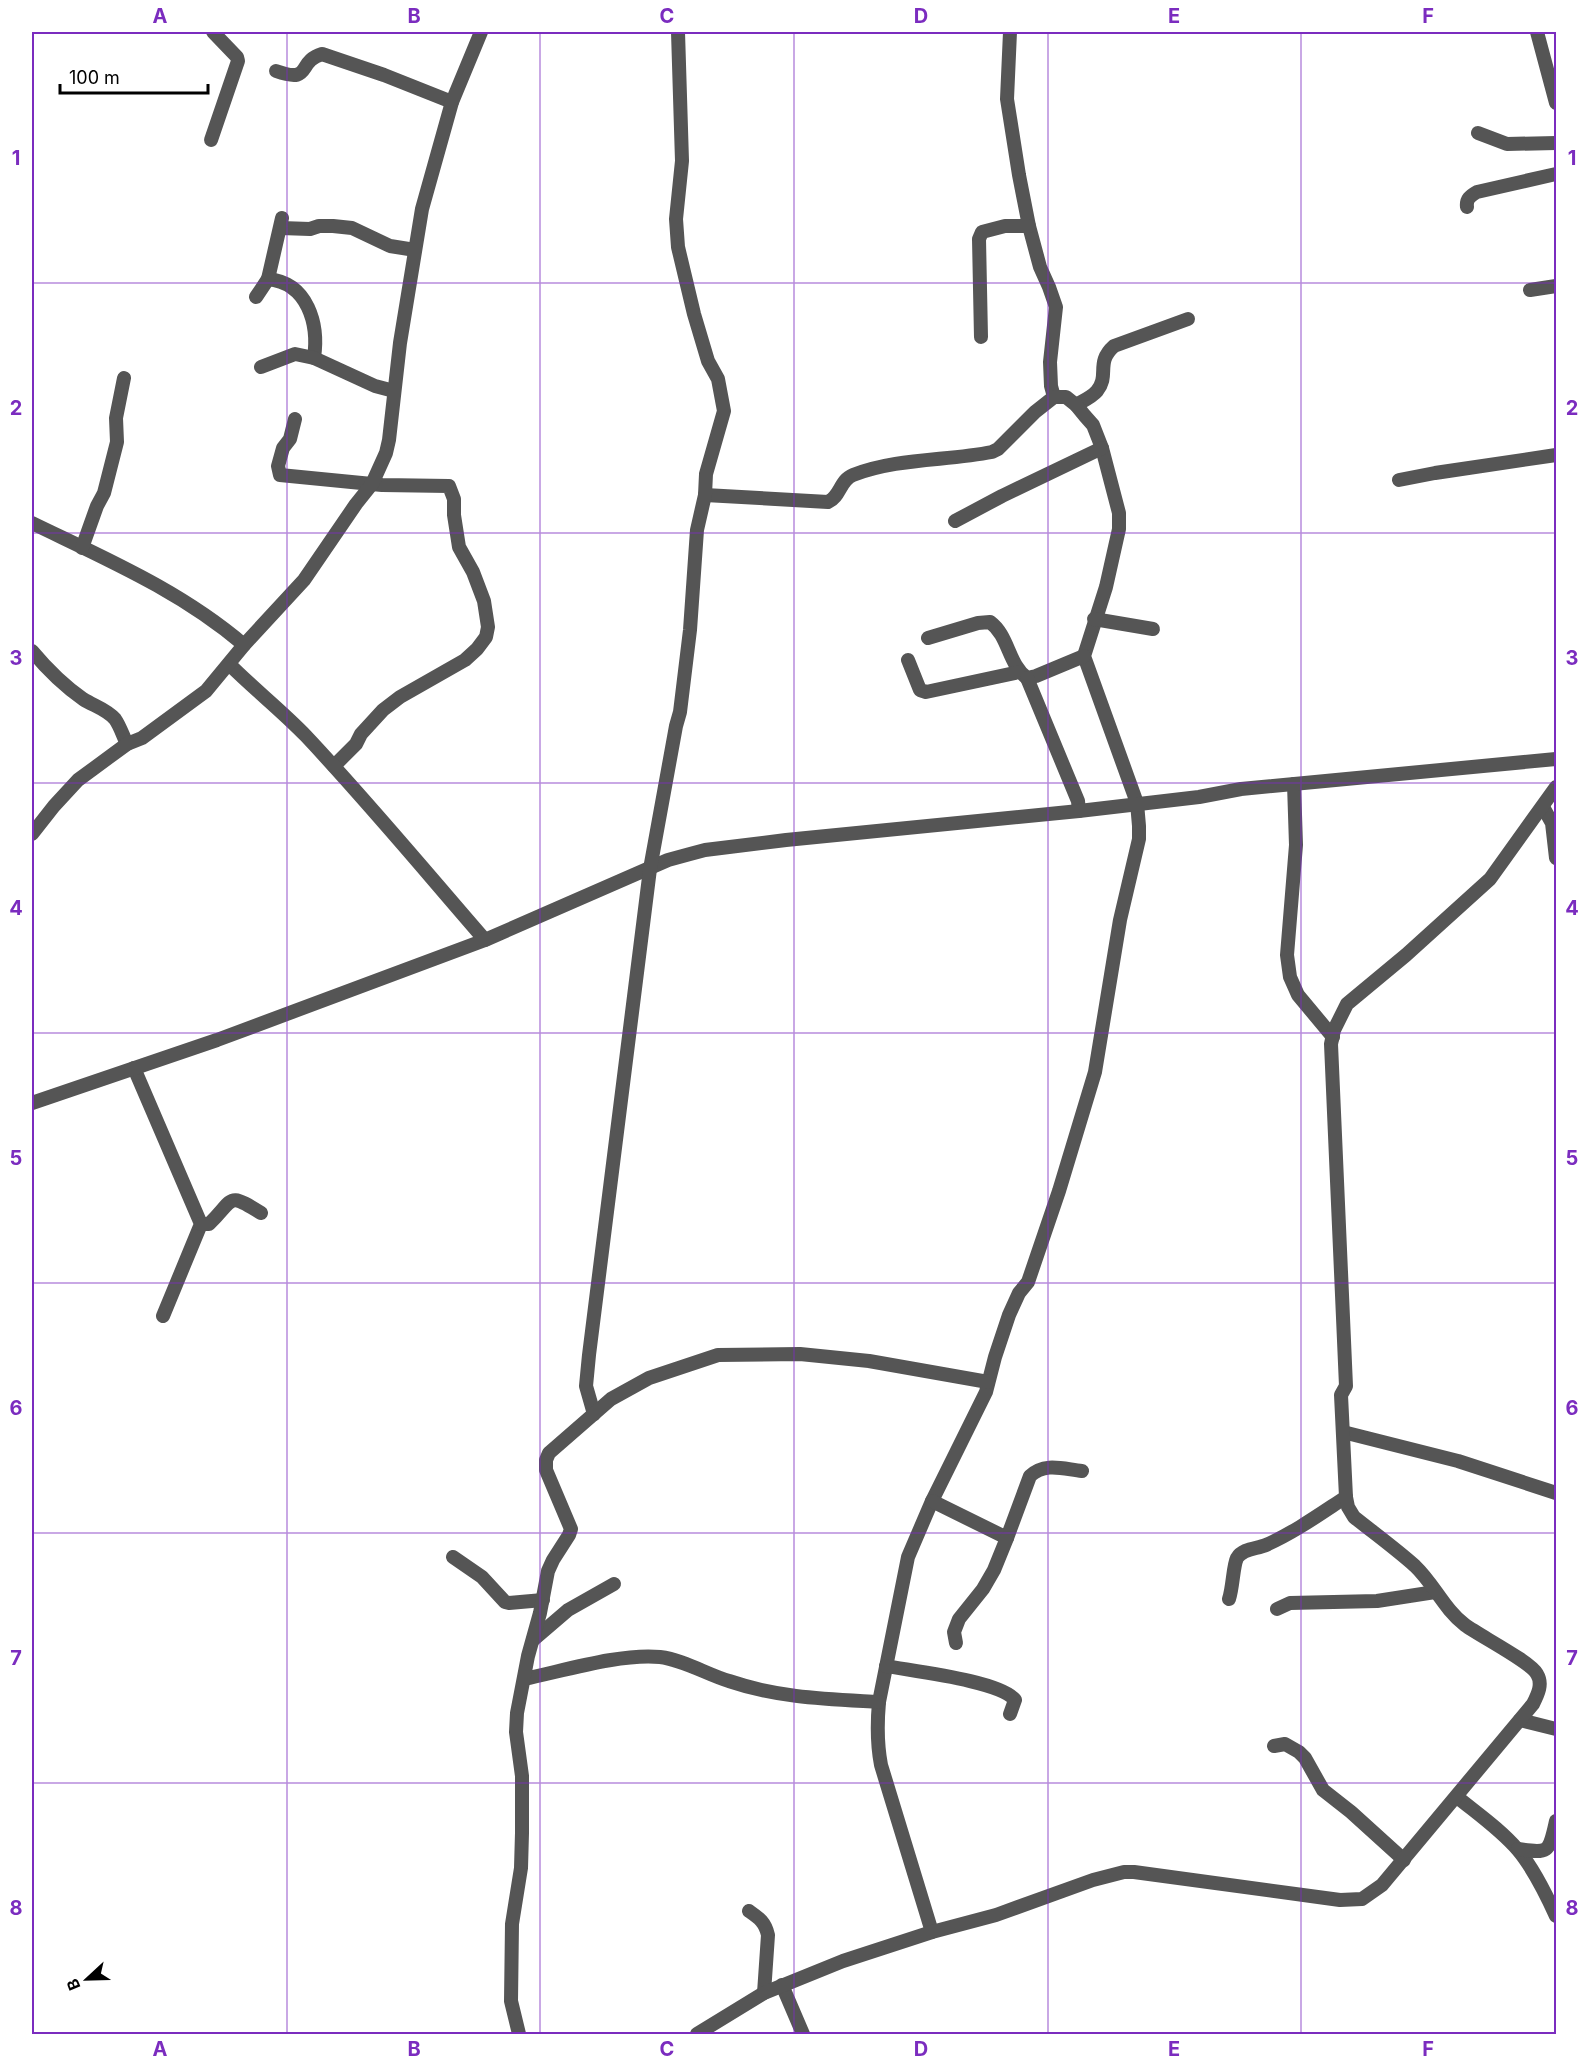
<svg xmlns="http://www.w3.org/2000/svg" width="1588" height="2066" viewBox="0 0 1588 2066" font-family="Inter,sans-serif">
	<style>
		.lines { fill: none; stroke-linecap: round; stroke-linejoin: round }
		.minor { stroke: #555; stroke-width: 14 }
		.grid { fill: none; stroke: #7b2cbf; stroke-width: 1.5; stroke-opacity: 0.55 }
		.neatline { fill: none; stroke: #7b2cbf; stroke-width: 2 }
		.grid-label { font-size: 20px; text-anchor: middle; font-weight: bold; fill: #7b2cbf }
	</style>
	<rect width="100%" height="100%" fill="#fff"/>
	<g class="lines">
		<!-- minor -->
		<g class="minor">
			<path d="M1010 32 1007 99 1019 175 1029 226 1040 267 1049 287 1056 307 1050 362 1051 386 1054 397"/>
			<path d="M1537 32 1556 103"/>
			<path d="M276 71C313 84 296 62 322 54L384 75 452 102"/>
			<path d="M1478 133 1507 144 1556 143"/>
			<path d="M211 140 238 61 237 57 213 32"/>
			<path d="M1467 207C1466 199 1470 196 1477 192L1556 174"/>
			<path d="M281 228 310 229 319 226H333L352 228 390 246 415 250"/>
			<path d="M268 279C308 283 319 324 314 358"/>
			<path d="M1530 290 1556 286"/>
			<path d="M256 297 268 279 282 218"/>
			<path d="M981 337 979 239 982 232 1005 226H1029"/>
			<path d="M261 367 295 354 314 358 375 386 394 391"/>
			<path d="M1076 405C1083 401 1092 397 1097 391 1110 375 1095 363 1114 346L1188 319"/>
			<path d="M295 419 290 439 283 448 278 466 280 475 382 485 449 486 454 499V515L459 547 473 572 484 601 488 627 486 637 477 649 465 660 400 697 383 710 361 734 356 744 334 766"/>
			<path d="M1399 480 1435 473 1556 455"/>
			<path d="M705 495 828 502C840 497 840 480 853 475 897 458 946 461 992 452L998 449 1035 412 1054 397H1066L1076 405 1085 416 1093 425 1102 448 1119 513V529L1106 587 1084 656 1137 803 1139 826V839L1120 920 1095 1072 1059 1191 1028 1282 1019 1293 1009 1315 995 1357 986 1392 932 1501 908 1557 879 1702C877 1724 877 1744 881 1765L932 1932"/>
			<path d="M955 521 1002 496 1102 448"/>
			<path d="M32 523C106 559 181 591 244 645"/>
			<path d="M82 548 97 506 104 493 117 442 116 418 124 378"/>
			<path d="M1094 619 1153 629"/>
			<path d="M928 638 978 623 990 622C1009 636 1008 664 1027 678L1036 676 1084 656"/>
			<path d="M32 651C47 669 63 685 83 699 94 706 106 709 115 719 120 726 123 736 127 744"/>
			<path d="M908 660 920 690 926 692 1019 672"/>
			<path d="M229 664C254 689 282 711 306 736 368 802 426 872 485 940"/>
			<path d="M1027 678 1078 801 1079 811"/>
			<path d="M1294 784 1296 845 1287 955 1290 977 1298 995 1333 1037"/>
			<path d="M1543 807 1552 823 1556 858"/>
			<path d="M32 834 54 806 78 780 127 744 142 738 206 691 244 645 304 580 356 504 372 484 386 453 389 440 400 343 422 209 452 102 481 32"/>
			<path d="M134 1068 201 1224 163 1316"/>
			<path d="M32 1103 217 1040 485 940 668 860 690 854 705 850 786 840 1079 811 1199 797 1241 789 1556 759"/>
			<path d="M201 1224H209C235 1199 226 1191 261 1213"/>
			<path d="M594 1414 586 1386 589 1355 650 869 676 726 680 712 690 630 697 530 705 495 706 474 724 411 718 379 708 361 694 314 678 247 676 219 682 161 678 32"/>
			<path d="M1343 1432 1458 1461 1556 1493"/>
			<path d="M932 1501 1007 1538 1030 1476C1045 1462 1063 1469 1082 1471"/>
			<path d="M453 1557 482 1577 505 1602 509 1603 543 1600"/>
			<path d="M1229 1599C1233 1587 1233 1566 1237 1558 1243 1548 1257 1549 1266 1545 1295 1532 1320 1514 1346 1497"/>
			<path d="M1277 1609 1290 1603 1377 1601 1435 1592"/>
			<path d="M533 1640 568 1610 614 1584"/>
			<path d="M956 1643 954 1632 959 1619 983 1589 994 1570 1007 1538"/>
			<path d="M886 1666C912 1671 1001 1681 1015 1700L1010 1714"/>
			<path d="M524 1679C563 1671 621 1653 660 1657 684 1660 706 1674 729 1681 779 1698 827 1699 879 1702"/>
			<path d="M1520 1720 1556 1729"/>
			<path d="M1274 1746 1285 1744 1299 1752 1305 1758 1323 1790 1351 1812 1404 1860"/>
			<path d="M1457 1797C1478 1814 1501 1830 1518 1850 1534 1869 1546 1894 1556 1916"/>
			<path d="M1518 1849C1550 1854 1549 1852 1556 1821"/>
			<path d="M749 1911C759 1918 765 1922 768 1935L764 1993"/>
			<path d="M782 1985 803 2034"/>
			<path d="M519 2034 511 2001 512 1924 521 1868 522 1833V1776L516 1732 517 1713 528 1656 540 1613 548 1571 553 1560 569 1535 571 1529 546 1470V1460L549 1453 611 1399 649 1378 718 1355 800 1354 869 1361 988 1382"/>
			<path d="M697 2034 764 1993 843 1961 932 1932 996 1915 1093 1880 1124 1872H1134L1340 1900 1362 1899 1382 1885 1533 1704C1538 1694 1543 1684 1537 1674 1531 1662 1480 1636 1465 1625 1444 1609 1434 1584 1415 1566 1396 1549 1374 1533 1354 1517L1348 1507 1346 1497 1341 1395 1346 1386 1331 1044 1334 1030 1347 1004 1406 955 1490 879 1556 787"/>
		</g>
	</g>
	<!-- grid -->
	<path class="grid" d="M287 32V2034M540 32V2034M794 32V2034M1048 32V2034M1301 32V2034M32 283H1556M32 533H1556M32 783H1556M32 1033H1556M32 1283H1556M32 1533H1556M32 1783H1556"/>
	<!-- border -->
	<rect width="1588" height="2066" fill="none" stroke="#ffffff" stroke-width="66"/>
	<!-- north arrow -->
	<g transform="translate(87 1979) rotate(248)" stroke="#ffffff" stroke-width="4.5" paint-order="stroke">
	<path d="M0-4.5L10 22L0 15L-10 22Z" fill="#000000"/>
	<text y="-9" font-size="16" font-weight="bold" text-anchor="middle" fill="#000000">B</text>
	</g>
	<!-- scale -->
	<path d="M60 84v9h148v-9" fill="none" stroke="#000000" stroke-width="3"/>
	<text x="69" y="84" font-size="18" fill="#000000" stroke="#ffffff" stroke-width="4.5" paint-order="stroke">100 m</text>
	<rect x="33" y="33" width="1522" height="2000" class="neatline"/>
	<g class="grid-label">
		<text x="160" y="23">A</text>
		<text x="414" y="23">B</text>
		<text x="667" y="23">C</text>
		<text x="921" y="23">D</text>
		<text x="1174" y="23">E</text>
		<text x="1428" y="23">F</text>
		<text x="16" y="165">1</text>
		<text x="1572" y="165">1</text>
		<text x="16" y="415">2</text>
		<text x="1572" y="415">2</text>
		<text x="16" y="665">3</text>
		<text x="1572" y="665">3</text>
		<text x="16" y="915">4</text>
		<text x="1572" y="915">4</text>
		<text x="16" y="1165">5</text>
		<text x="1572" y="1165">5</text>
		<text x="16" y="1415">6</text>
		<text x="1572" y="1415">6</text>
		<text x="16" y="1665">7</text>
		<text x="1572" y="1665">7</text>
		<text x="16" y="1915">8</text>
		<text x="1572" y="1915">8</text>
		<text x="160" y="2056">A</text>
		<text x="414" y="2056">B</text>
		<text x="667" y="2056">C</text>
		<text x="921" y="2056">D</text>
		<text x="1174" y="2056">E</text>
		<text x="1428" y="2056">F</text>
	</g>
</svg>
